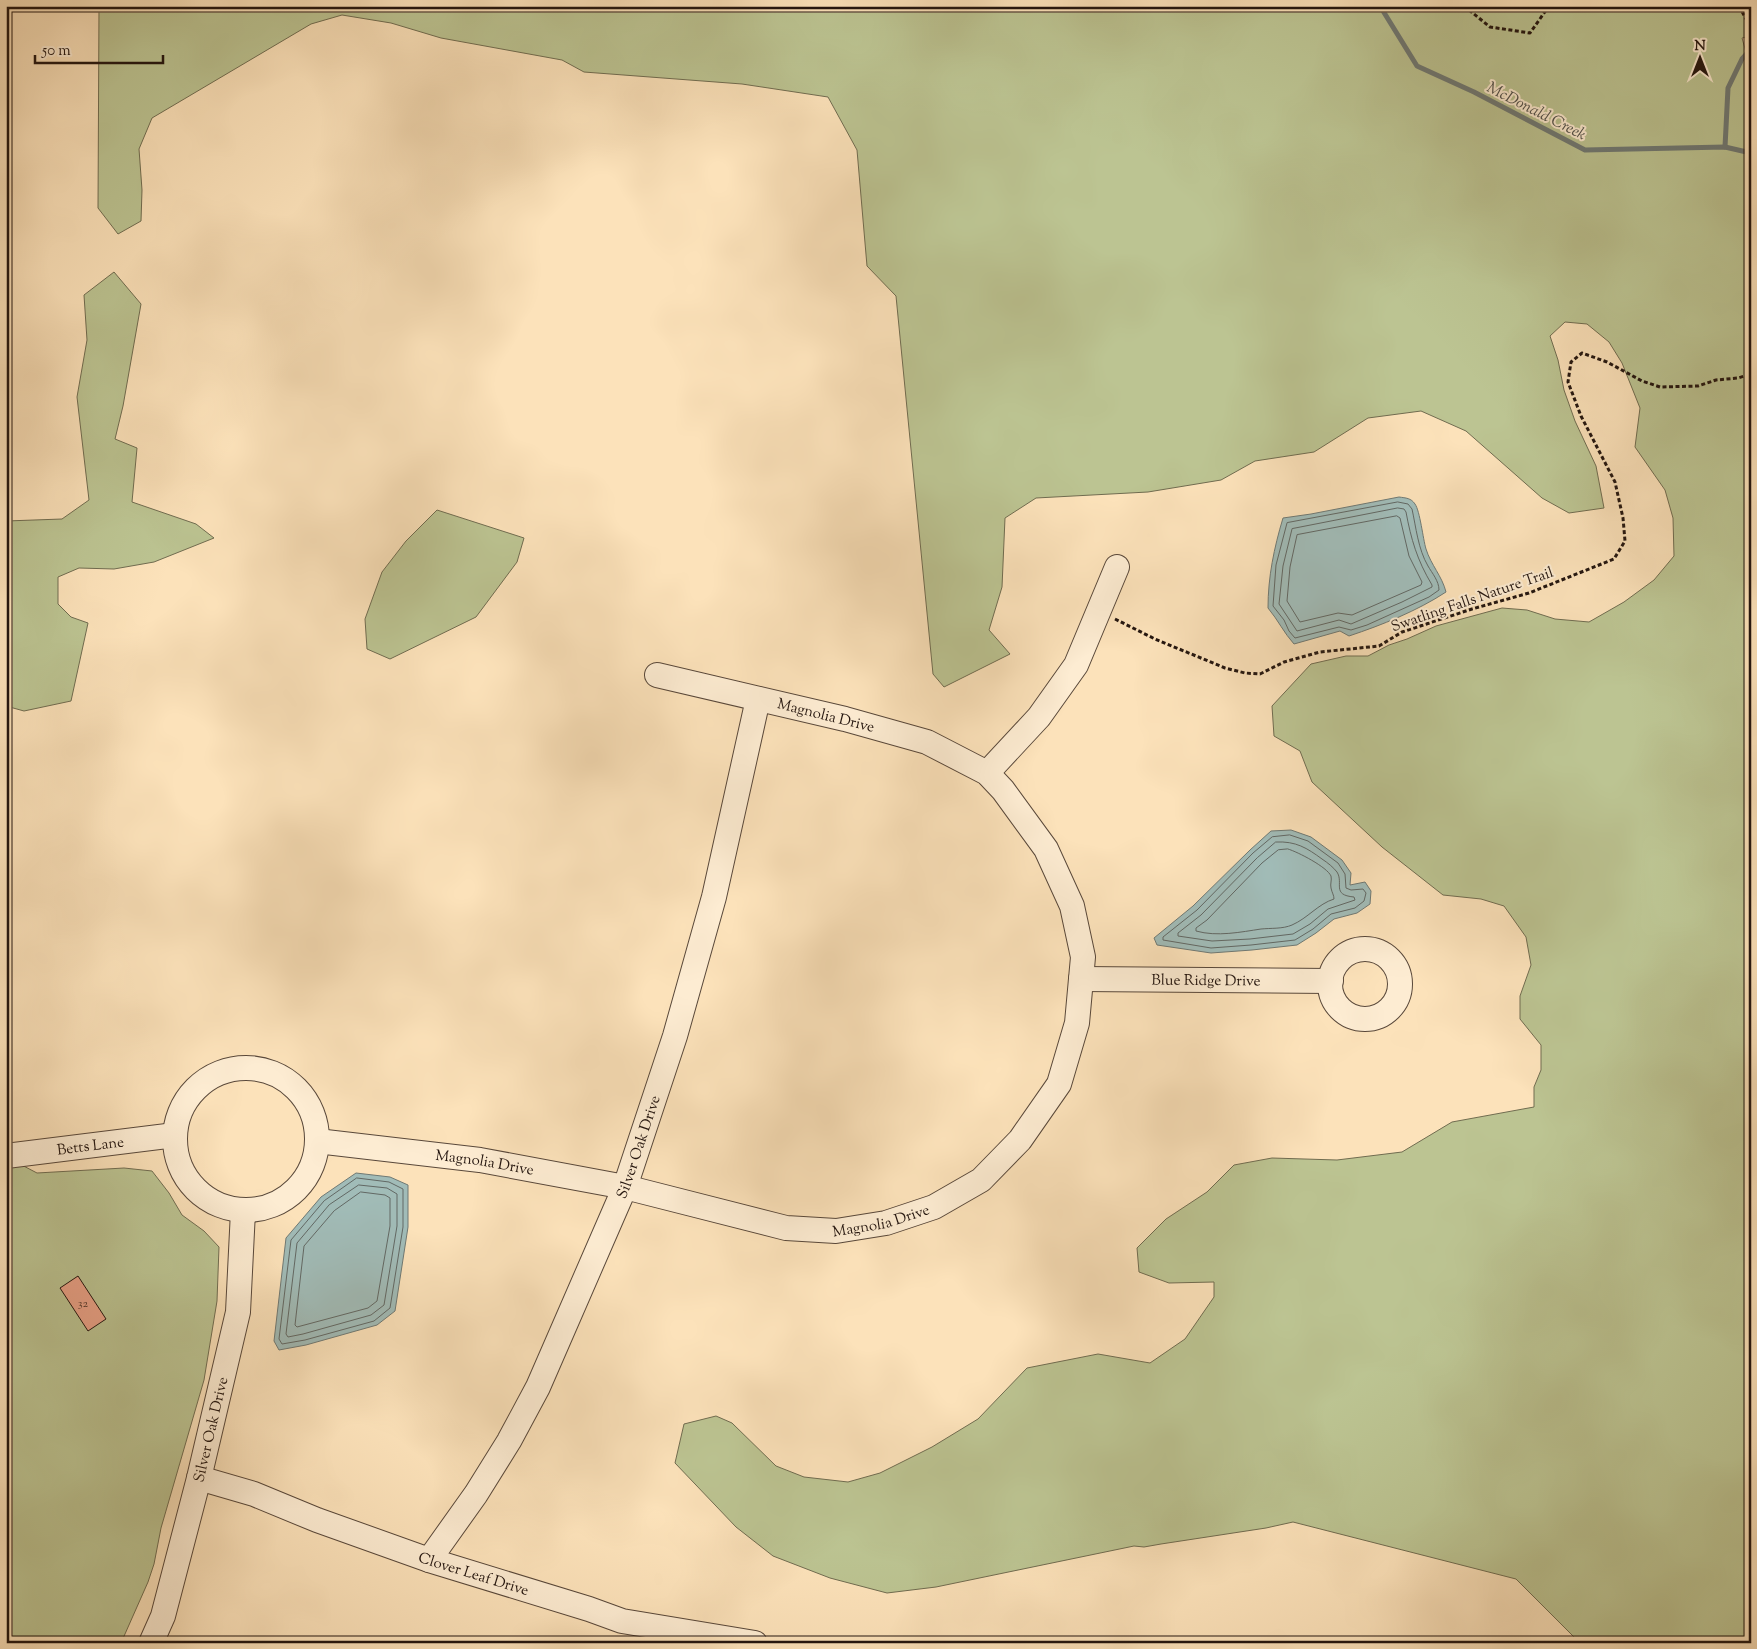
<svg xmlns="http://www.w3.org/2000/svg" width="1757" height="1649" viewBox="0 0 1757 1649" font-family="'Sorts Mill Goudy',serif">
	<style>
		.green { fill: #bcc492; stroke: #706c50 }
		.water { fill: #a1bcb8; stroke: #6f7974 }
		.lines { fill: none; stroke-linecap: round; stroke-linejoin: round }
		.shore { stroke: #626864; stroke-width: 1 }
		.stream { stroke: #6f7974; stroke-width: 5 }
		.building { fill: #eaa288; stroke: #23150f }
		.minor-casing { stroke: #59483a; stroke-width: 26 }
		.path { stroke: #23150f; stroke-width: 3; stroke-dasharray: 4 2.5; stroke-linecap: butt }
		.minor { stroke: #fdecd2; stroke-width: 24 }
		.labels { text-anchor: middle; stroke-width: 4; stroke-linejoin: round; paint-order: stroke }
		.number-label { font-size: 12px; fill: #55382d }
		.street-label { font-size: 15px; fill: #23150f; stroke: #fdecd2 }
		.water-label { font-size: 16px; font-style: italic; fill: #4f4f4a; stroke: #fdecd2 }
	</style>
	<rect width="100%" height="100%" fill="#fce2ba"/>
	<filter id="stains"><feTurbulence type="fractalNoise" baseFrequency=".004" numOctaves="4"/><feColorMatrix values="0 0 0 0 .2 0 0 0 0 .09 0 0 0 0 .02 0 0 0 .5 -.17"/></filter>
	<radialGradient id="worn" r=".72"><stop offset=".6" stop-color="#630" stop-opacity="0"/><stop offset="1" stop-color="#630" stop-opacity=".3"/></radialGradient>
	<!-- green -->
	<g class="green">
		<path d="M99 6H1751V36L1742 38 1751 70V1643H1580L1516 1579 1293 1522 1266 1528 1161 1544 1144 1547 1134 1546 936 1587 887 1593 830 1578 773 1556 736 1527 675 1463 684 1424 716 1416 732 1423 776 1466 804 1477 848 1482 880 1473 932 1447 978 1419 1027 1368 1098 1354 1150 1363 1185 1339 1214 1297V1282L1169 1283 1139 1272 1137 1248 1166 1219 1207 1192 1234 1165 1272 1158 1337 1160 1402 1152 1452 1122 1534 1107V1087L1541 1070V1045L1520 1019V996L1531 965 1526 937 1504 906 1481 899 1443 895 1382 847 1312 782 1300 751 1274 736 1272 706 1311 664 1346 656H1368L1389 645 1407 639 1436 626 1502 608 1527 610 1555 619 1589 622 1624 602 1654 580 1674 556 1673 518 1665 490 1635 447 1640 408 1622 363 1609 342 1587 324 1565 322 1550 336 1558 360 1564 390 1575 421 1596 466 1604 508 1569 513 1542 498 1466 431 1421 411 1368 418 1314 452 1255 461 1221 480 1148 492 1036 498 1005 518 1002 587 989 630 1010 654 944 687 933 674 896 296 867 266 857 150 828 97 742 84 584 72 562 60 441 38 391 23 342 15 311 24 152 118 139 149 142 190 141 221 118 234 98 208Z"/>
		<path d="M114 272 141 304 123 406 115 439 137 448 132 502 196 524 214 538 154 562 114 569 79 568 58 577V604L71 617 88 623 71 701 24 711 6 706V521L62 519 89 500 77 397 87 340 84 295Z"/>
		<path d="M437 510 524 538 517 562 476 617 390 659 367 649 365 619 382 572 406 541Z"/>
		<path d="M16 1162 37 1173 124 1168 152 1171 169 1193 182 1215 204 1231 219 1247 217 1301 204 1380 161 1528 154 1564 148 1582 121 1643H6V1163Z"/>
	</g>
	<!-- water -->
	<g class="water">
		<path d="M1399 497C1406 498 1411 498 1415 504 1420 511 1423 539 1426 549 1431 565 1442 576 1446 592 1417 611 1382 625 1349 636L1340 631 1294 644C1284 633 1278 620 1268 608 1268 577 1274 548 1283 518L1311 514Z"/>
		<path d="M1291 830 1311 837 1342 860 1351 873 1350 885 1365 882 1371 891 1370 904 1357 913 1334 919 1316 933 1297 945 1252 950 1211 953 1157 945 1154 938 1193 906 1250 850 1271 831Z"/>
		<path d="M356 1173 390 1177 408 1185V1227L395 1311 377 1325 306 1345 279 1350 274 1341 286 1238 321 1197Z"/>
	</g>
	<g class="lines">
		<!-- shore -->
		<g class="shore">
			<path d="M1398 502 1408 504 1412 509C1416 527 1418 549 1428 566 1432 573 1439 581 1439 590L1429 597 1367 625 1351 630 1339 627 1295 638 1289 631 1284 620 1273 606 1276 565 1287 523Z"/>
			<path d="M1398 508 1404 509 1406 512C1411 539 1417 560 1432 585V587L1402 602 1351 624 1339 620 1297 631 1279 604 1283 566 1292 529Z"/>
			<path d="M1397 516 1400 518 1409 556 1422 582 1421 585 1352 615 1338 613 1300 622 1287 601 1290 567 1297 535Z"/>
			<path d="M1290 835 1308 841 1338 863 1345 874 1346 888 1351 890 1363 889 1366 893 1364 901 1355 908 1331 914 1313 929 1295 940 1251 945 1211 948 1163 940V937L1197 910 1253 853 1272 837Z"/>
			<path d="M1276 842C1296 841 1307 848 1322 859 1328 863 1333 867 1337 872 1344 883 1331 895 1354 897L1355 900 1328 909 1310 924 1293 934 1250 939 1212 941 1178 936V933L1201 915 1257 858Z"/>
			<path d="M1288 849C1298 852 1327 867 1331 876 1332 880 1330 884 1331 888 1332 893 1334 895 1334 899 1318 904 1308 918 1292 925 1283 929 1271 928 1261 929 1241 932 1217 937 1196 931V928L1207 920 1262 863 1278 850Z"/>
			<path d="M357 1178 389 1182 403 1189V1227L390 1308 374 1321 305 1340 282 1344 279 1339 291 1240 324 1201Z"/>
			<path d="M359 1185 387 1188 397 1194V1226L384 1305 371 1315 303 1334 288 1337 286 1334 297 1243 329 1205Z"/>
			<path d="M361 1192 385 1195 390 1198V1226L377 1301 368 1308 297 1327 295 1325 304 1246 334 1211Z"/>
		</g>
		<!-- stream -->
		<g class="stream">
			<path d="M1380 6 1417 66 1474 92 1585 150 1725 147 1751 153"/>
			<path d="M1725 147 1728 88 1742 59 1751 49"/>
		</g>
	</g>
	<!-- building -->
	<path class="building" d="M78 1276 106 1319 88 1331 60 1288Z"/>
	<g class="lines">
		<!-- minor casing -->
		<g class="minor-casing">
			<g id="minor">
				<path d="M987 773 1039 717 1076 665 1117 567"/>
				<circle cx="1365" cy="984" r="35"/>
				<path id="s1" d="M1081 979 1331 981"/>
				<circle cx="246" cy="1139" r="71"/>
				<path id="s2" d="M317 1141 480 1160 625 1187 786 1228 836 1231 886 1223 934 1207 981 1180 1020 1140 1059 1084 1077 1023 1083 957 1072 906 1046 849 1003 790 987 773 927 742 845 719 657 675"/>
				<path id="s3" d="M6 1156 175 1135"/>
				<path id="s4" d="M199 1478 254 1494 317 1520 429 1560 589 1609 622 1621 755 1643"/>
				<path id="s5" d="M429 1560 476 1494 509 1441 538 1387 625 1187 675 1036 714 897 758 699"/>
				<path id="s6" d="M151 1643 163 1616 199 1478 238 1312 243 1211"/>
			</g>
		</g>
		<!-- path -->
		<g class="path">
			<path d="M1464 6 1490 27 1530 33 1549 6"/>
			<path d="M1739 6 1751 28"/>
			<path d="M1115 619 1155 639 1225 668 1245 673 1260 674 1284 662 1320 652 1379 646 1402 632 1472 609 1529 593 1614 559 1625 541 1623 518 1615 482 1581 416 1568 382 1571 362 1582 353 1607 362 1642 381 1660 387 1698 386 1716 380 1738 378 1751 374"/>
		</g>
		<!-- minor -->
		<use href="#minor" class="minor"/>
	</g>
	<g class="labels">
		<!-- number labels -->
		<g class="number-label">
			<text x="83" y="1307">32</text>
		</g>
		<!-- street labels -->
		<g class="street-label">
			<text transform="translate(1472 599) rotate(-19)" y="5">Swatling Falls Nature Trail</text>
			<text transform="translate(826 715) rotate(14)" y="5">Magnolia Drive</text>
			<text dy="5" stroke="none"><textPath href="#s1" startOffset="125">Blue Ridge Drive</textPath></text>
			<text dy="5" stroke="none"><textPath href="#s3" startOffset="85">Betts Lane</textPath></text>
			<text dy="5" stroke="none"><textPath href="#s5" startOffset="465">Silver Oak Drive</textPath></text>
			<text dy="5" stroke="none"><textPath href="#s2" startOffset="169">Magnolia Drive</textPath></text>
			<text dy="5" stroke="none"><textPath href="#s2" startOffset="574">Magnolia Drive</textPath></text>
			<text dy="5" stroke="none"><textPath href="#s6" startOffset="222">Silver Oak Drive</textPath></text>
			<text dy="5" stroke="none"><textPath href="#s4" startOffset="291">Clover Leaf Drive</textPath></text>
		</g>
		<!-- water labels -->
		<g class="water-label">
			<text transform="translate(1537 110) rotate(27)" y="6">McDonald Creek</text>
		</g>
	</g>
	<!-- margin -->
	<rect width="1757" height="1649" fill="none" stroke="#fce2ba" stroke-width="25"/>
	<rect x="8" y="8" width="1742" height="1634" fill="none" stroke="#23150f" stroke-width="2.5"/>
	<rect x="12" y="12" width="1732" height="1624" fill="none" stroke="#23150f"/>
	<!-- north arrow -->
	<g transform="translate(1700 58)" stroke="#fdecd2" stroke-width="4" paint-order="stroke">
	<path d="M0-4L9 19L0 12L-9 19Z" fill="#23150f"/>
	<text y="-8" font-size="14" font-weight="bold" text-anchor="middle" fill="#23150f">N</text>
	</g>
	<!-- scale -->
	<path d="M35 55v8h128v-8" fill="none" stroke="#23150f" stroke-width="2.5"/>
	<text x="42" y="55" font-size="15" fill="#23150f" stroke="#fdecd2" stroke-width="4" paint-order="stroke">50 m</text>
	<rect width="100%" height="100%" filter="url(#stains)"/>
	<rect width="100%" height="100%" fill="url(#worn)"/>
</svg>
